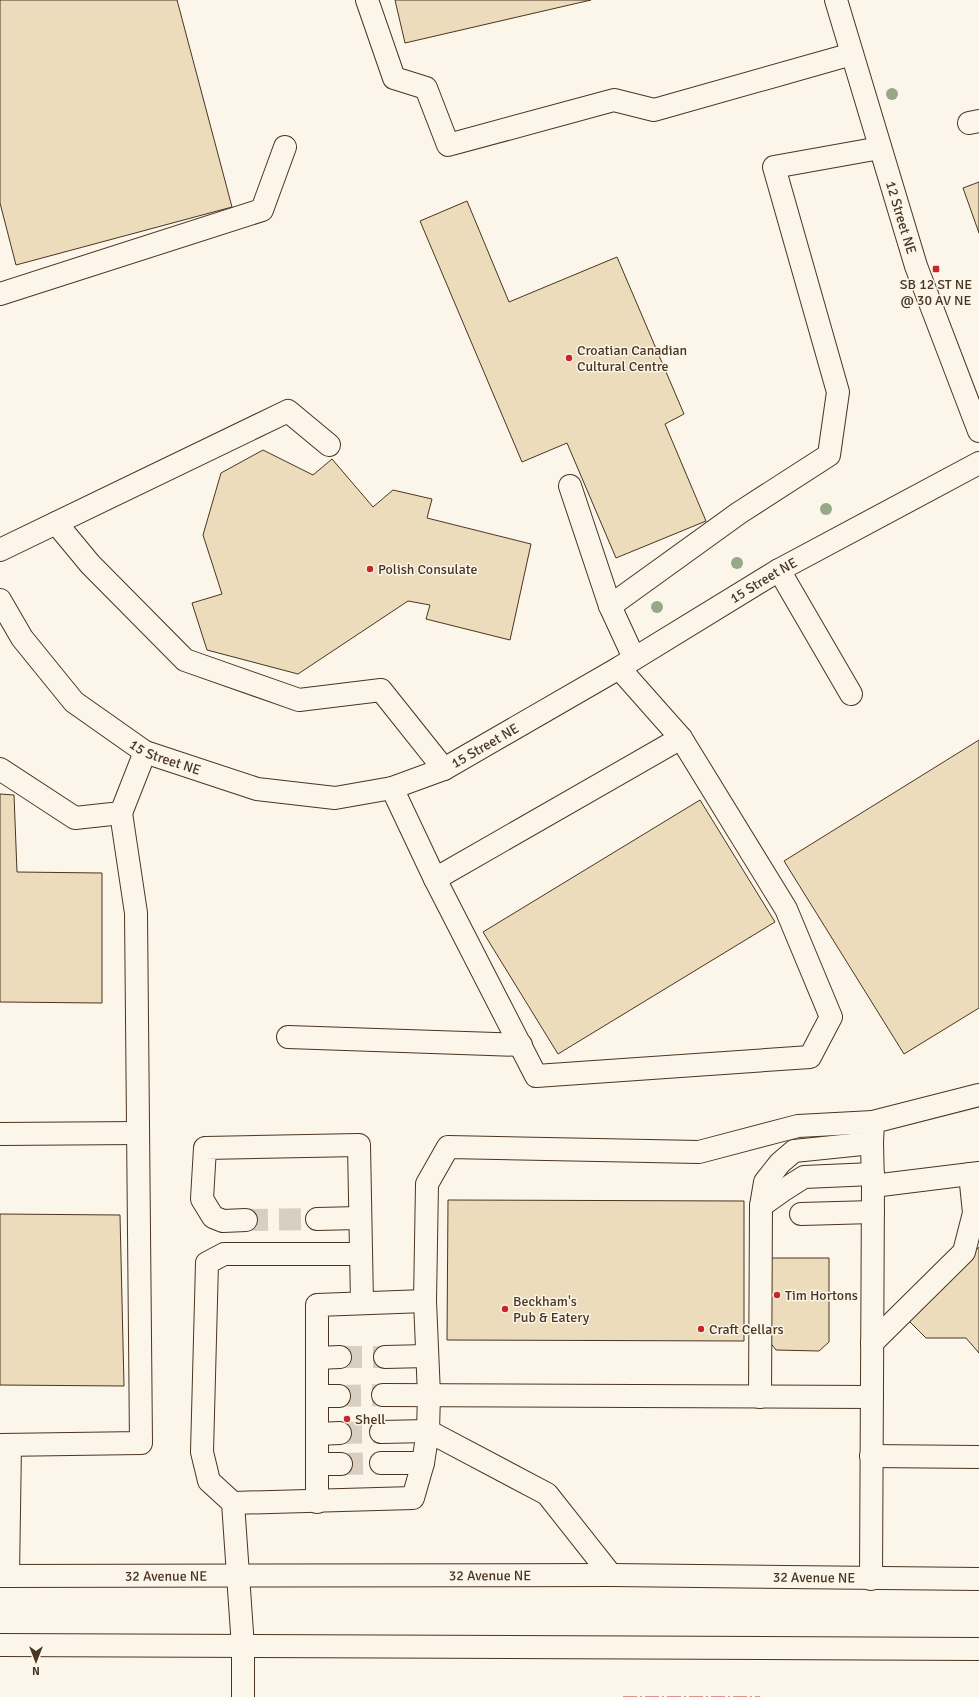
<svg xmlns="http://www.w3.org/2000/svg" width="979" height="1697" viewBox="0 0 979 1697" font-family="Signika,sans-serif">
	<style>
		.building { fill: #ecdcbc; stroke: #4a3520 }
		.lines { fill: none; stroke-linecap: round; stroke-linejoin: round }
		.minor-tunnel { stroke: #d8cfc1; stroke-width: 22; stroke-dasharray: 22 11; stroke-linecap: butt }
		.minor-casing { stroke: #4a3520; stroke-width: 24 }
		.major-casing { stroke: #4a3520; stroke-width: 24 }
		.minor { stroke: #fbf6e9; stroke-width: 22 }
		.major { stroke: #fbf6e9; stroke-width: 22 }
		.power { stroke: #c62828; stroke-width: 1; stroke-dasharray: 14 3 2 3; stroke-linecap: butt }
		.tree { fill: #96a887 }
		.poi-dot { fill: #c62828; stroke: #fbf6e9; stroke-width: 1.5 }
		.labels { text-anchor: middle; stroke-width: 3; stroke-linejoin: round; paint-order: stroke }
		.street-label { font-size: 14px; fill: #4a3520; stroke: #fbf6e9 }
		.poi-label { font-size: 14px; fill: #4a3520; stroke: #fbf6e9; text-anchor: start }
	</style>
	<rect width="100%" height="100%" fill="#fbf6e9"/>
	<!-- building -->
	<g class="building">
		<path d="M0 0H177L232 207 16 265 0 203Z"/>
		<path d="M395 0H591L405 43Z"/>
		<path d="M979 182V233L963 188Z"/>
		<path d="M467 201 509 302 617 257 684 414 665 424 706 521 616 558 567 443 522 462 420 221Z"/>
		<path d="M263 450 313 475 332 459 373 507 393 490 432 499 427 518 531 544 510 640 426 619 430 605 408 601 298 674 207 650 192 603 222 594 203 535 221 473Z"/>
		<path d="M979 740V1008L904 1054 784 861Z"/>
		<path d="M0 794 14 795 17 872 102 873V1003L0 1002Z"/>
		<path d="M700 800 775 922 558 1054 483 932Z"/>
		<path d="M448 1200 744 1201V1341L447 1340Z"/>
		<path d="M0 1214 120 1215 124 1386 0 1385Z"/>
		<path d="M979 1247V1353L966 1338H926L909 1321Z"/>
		<path d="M769 1258H829V1342L819 1351 776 1350 769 1341Z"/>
	</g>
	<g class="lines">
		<!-- minor-tunnel -->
		<g class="minor-tunnel">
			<path d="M246 1220 317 1219"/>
			<path d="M340 1357H385"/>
			<path d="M339 1396 383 1395"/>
			<path d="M340 1433 381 1432"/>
			<path d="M341 1464 381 1463"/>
		</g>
		<!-- minor casing -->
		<g class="minor-casing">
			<g id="minor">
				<path d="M367 0 394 78 426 88 448 145 614 100 654 110 852 54"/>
				<path id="s1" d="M836 0 916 266 979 431"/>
				<path d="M969 123 979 121"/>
				<path d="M0 294 262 210 285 147"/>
				<path d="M570 486 610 606 634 658"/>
				<path d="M56 523 90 564 185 660 299 700 381 690 444 769"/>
				<path d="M0 550 288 411 329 445"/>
				<path d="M779 570 851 694"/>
				<path id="s2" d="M0 600 22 638 74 702 145 752 257 789 335 798 392 788 444 769 619 668 779 570 979 463"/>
				<path d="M610 606 739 513 829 455 838 392 774 167 880 148"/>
				<path d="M0 769 75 818 121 813 145 752"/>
				<path d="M392 788 435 879 536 1076 810 1057 831 1017 786 909 681 738 619 668"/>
				<path d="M435 879 681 738"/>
				<path d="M288 1037 521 1045"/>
				<path d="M0 1134 138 1133"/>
				<path d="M873 1186 979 1173"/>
				<path d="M761 1206 782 1191 804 1177 873 1174"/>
				<path d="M801 1214 873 1212"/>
				<path d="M317 1219 359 1218"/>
				<path d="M246 1220 223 1221 213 1217 202 1199 205 1148 359 1145 362 1303"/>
				<path d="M872 1343 964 1252 974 1213 970 1174"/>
				<path d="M385 1357 427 1356"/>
				<path d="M317 1358 340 1357"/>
				<path d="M383 1395 872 1397"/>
				<path d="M317 1396H339"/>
				<path d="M760 1397 761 1206 765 1182 780 1163 794 1151 872 1143"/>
				<path d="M381 1432 428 1431 547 1494 611 1575"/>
				<path d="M317 1434 340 1433"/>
				<path d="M0 1445 141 1443 136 913 121 813"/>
				<path d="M871 1456 979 1457"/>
				<path d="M381 1463H423"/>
				<path d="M317 1464H341"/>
				<path d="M317 1502V1305L425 1301"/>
				<path d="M233 1503 413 1498 423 1463 428 1431 429 1395 425 1301 427 1184 448 1147 699 1152 798 1126 873 1122"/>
				<path d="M8 1576 10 1445"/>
				<path d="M871 1579 873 1186 872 1143 873 1122 979 1095"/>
				<path d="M243 1697V1647L233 1503 209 1481 202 1452 207 1263 224 1254H360"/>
			</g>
		</g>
		<!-- major casing -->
		<g class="major-casing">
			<g id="major">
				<path id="s3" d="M0 1576 611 1575 979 1579"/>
				<path d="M0 1645 979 1649"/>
			</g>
		</g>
		<!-- minor -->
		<use href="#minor" class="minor"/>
		<!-- major -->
		<use href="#major" class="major"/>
		<!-- power -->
		<path class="power" d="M623 1697H760"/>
	</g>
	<!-- trees -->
	<g class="tree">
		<circle cx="892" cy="94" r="6"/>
		<circle cx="826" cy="509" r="6"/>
		<circle cx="737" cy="563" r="6"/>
		<circle cx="657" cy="607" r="6"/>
	</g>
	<!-- markers -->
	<g class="poi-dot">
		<rect x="932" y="265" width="8" height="8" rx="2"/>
		<circle cx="569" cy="358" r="4"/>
		<circle cx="370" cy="569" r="4"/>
		<circle cx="777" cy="1295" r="4"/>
		<circle cx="505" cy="1309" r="4"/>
		<circle cx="701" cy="1329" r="4"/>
		<circle cx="347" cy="1419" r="4"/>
	</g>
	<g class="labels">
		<!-- street labels -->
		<g class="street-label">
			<text dy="5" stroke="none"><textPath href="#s1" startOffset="227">12 Street NE</textPath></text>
			<text dy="5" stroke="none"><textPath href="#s2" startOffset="894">15 Street NE</textPath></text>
			<text dy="5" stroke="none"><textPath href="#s2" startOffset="570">15 Street NE</textPath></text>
			<text dy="5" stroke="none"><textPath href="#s2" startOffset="234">15 Street NE</textPath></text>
			<text dy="5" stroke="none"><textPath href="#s3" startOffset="490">32 Avenue NE</textPath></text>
			<text dy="5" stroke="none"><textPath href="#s3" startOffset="166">32 Avenue NE</textPath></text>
			<text dy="5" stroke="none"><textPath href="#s3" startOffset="814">32 Avenue NE</textPath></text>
		</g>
		<!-- poi labels -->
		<g class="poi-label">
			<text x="936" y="289" text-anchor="middle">SB 12 ST NE<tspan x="936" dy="16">@ 30 AV NE</tspan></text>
			<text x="577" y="355">Croatian Canadian<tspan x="577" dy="16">Cultural Centre</tspan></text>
			<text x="378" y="574">Polish Consulate</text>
			<text x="785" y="1300">Tim Hortons</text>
			<text x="513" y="1306">Beckham's<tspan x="513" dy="16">Pub &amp; Eatery</tspan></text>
			<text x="709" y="1334">Craft Cellars</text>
			<text x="355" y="1424">Shell</text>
		</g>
	</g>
	<!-- north arrow -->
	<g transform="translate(36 1661) rotate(180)" stroke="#fbf6e9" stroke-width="3" paint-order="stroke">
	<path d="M0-3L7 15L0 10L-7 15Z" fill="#4a3520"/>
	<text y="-6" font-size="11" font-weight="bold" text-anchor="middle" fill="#4a3520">N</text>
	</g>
</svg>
